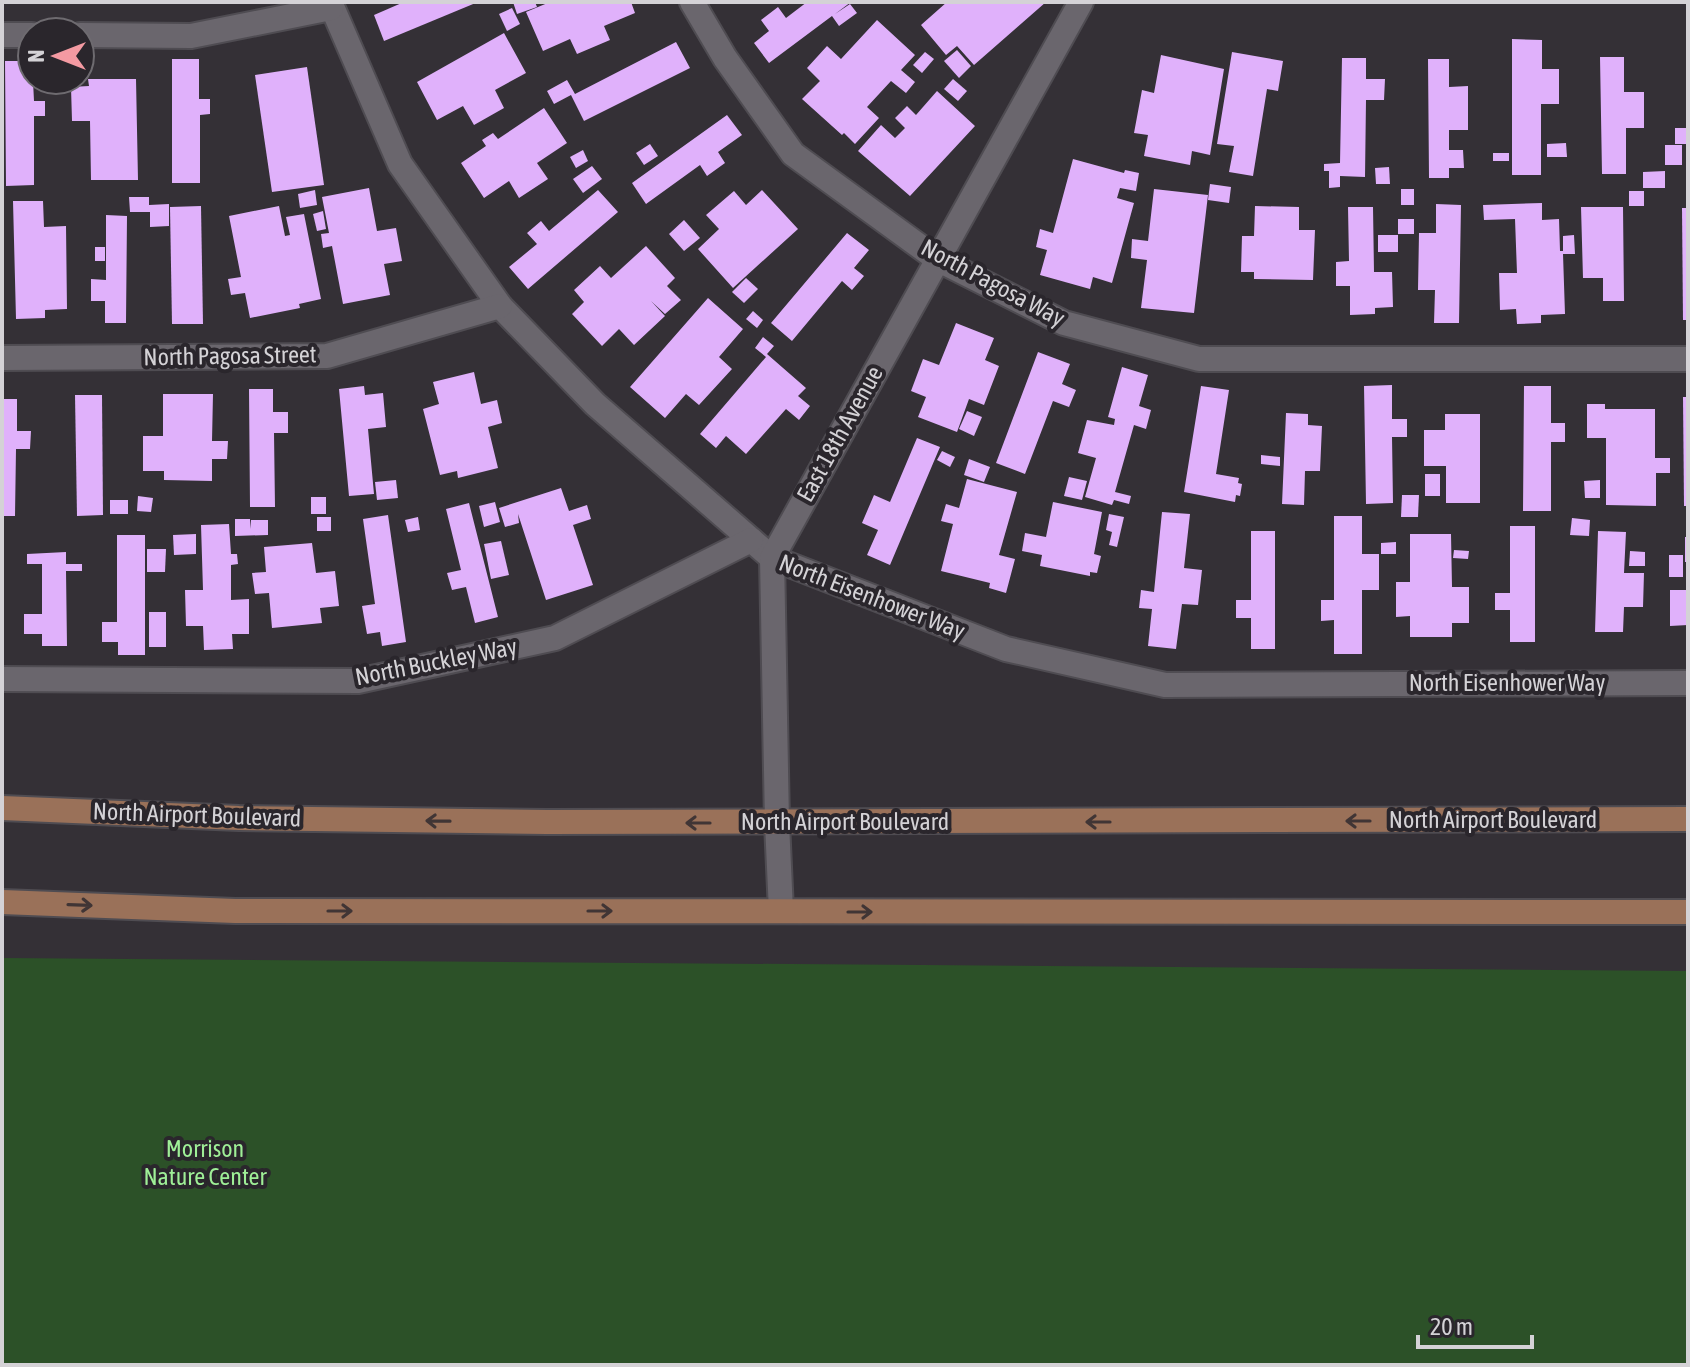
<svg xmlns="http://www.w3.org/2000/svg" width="1690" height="1367" viewBox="0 0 1690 1367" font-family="'Asap Condensed',sans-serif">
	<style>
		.green { fill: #2c5128 }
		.building { fill: #e0b1fb }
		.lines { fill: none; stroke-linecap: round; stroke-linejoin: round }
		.street-casing { stroke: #4f4c52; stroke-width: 28 }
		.primary-casing { stroke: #4f4c52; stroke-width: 28 }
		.street { stroke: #6a666d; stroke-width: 24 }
		.primary { stroke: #9a7159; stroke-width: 24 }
		.oneway { stroke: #403535 }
		.labels { text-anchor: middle; stroke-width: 8; stroke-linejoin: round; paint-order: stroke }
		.street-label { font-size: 24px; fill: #d4d2d6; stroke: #2a262c }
		.park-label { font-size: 24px; fill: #9fef97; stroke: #2a262c }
	</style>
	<rect width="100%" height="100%" fill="#343036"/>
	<!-- green -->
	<path class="green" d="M2 958 1688 971V1365H2Z"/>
	<!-- building -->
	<g class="building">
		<path d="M404 2H478L384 41 374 15Z"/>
		<path d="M513 2H535L537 7 517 14Z"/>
		<path d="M550 2H631L635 13 604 26 610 40 577 54 570 39 543 51 526 12Z"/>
		<path d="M807 2H851L835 14 850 4 857 13 839 26 832 16 769 63 754 43 769 31 761 20 778 7 786 18Z"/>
		<path d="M947 2H1046L974 65 957 46 946 55 921 25Z"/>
		<path d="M512 8 520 24 507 31 499 14Z"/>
		<path d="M877 20 915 55 901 70 915 82 906 93 891 81 867 107 879 118 855 144 844 133 842 135 802 99 820 81 807 68 827 46 841 59Z"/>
		<path d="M504 33 526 73 495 90 504 108 474 125 463 106 437 120 417 82Z"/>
		<path d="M1512 39 1542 40V69H1559V104H1541V175H1512Z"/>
		<path d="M676 42 690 68 584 121 571 95 554 104 547 91 567 80 575 94Z"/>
		<path d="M957 50 971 66 959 78 944 61Z"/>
		<path d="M925 52 934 59 922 73 913 65Z"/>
		<path d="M1232 52 1283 61 1278 91 1267 89 1253 176 1229 172 1234 146 1217 144Z"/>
		<path d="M1161 55 1224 69 1210 155 1192 151 1190 165 1144 156 1148 135 1134 133 1142 90 1154 93Z"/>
		<path d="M1600 57H1624V92H1644V128H1626V174H1602Z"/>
		<path d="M1342 58H1366V79H1385L1384 100H1366L1365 177 1340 176V187L1329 188V171H1324V164L1340 163Z"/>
		<path d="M172 59H199V99H210V114L200 115V183H172Z"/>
		<path d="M1428 59H1449V87L1468 86V130H1449V150H1463L1464 168H1449V178H1429Z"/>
		<path d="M5 61H32L34 101H45V116H34V185L6 186Z"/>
		<path d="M307 67 324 185 272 192 255 75Z"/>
		<path d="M88 79H136L138 180H91L90 121H72L71 87 89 86Z"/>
		<path d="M953 79 967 91 958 101 944 89Z"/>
		<path d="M937 91 975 126 910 196 858 151 881 125 895 138 905 128 895 118 907 106 916 115Z"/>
		<path d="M544 108 567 143 537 163 548 179 519 198 509 181 484 198 461 163 486 146 482 140 493 133 498 139Z"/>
		<path d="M727 115 742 135 718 152 725 163 707 176 700 165 646 204 632 183Z"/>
		<rect x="1675" y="128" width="13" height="16"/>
		<path d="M1566 143 1567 157H1547V144Z"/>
		<path d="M650 144 658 156 644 165 636 153Z"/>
		<rect x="1665" y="145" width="17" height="20"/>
		<path d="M583 150 588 161 576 168 570 157Z"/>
		<rect x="1493" y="153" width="16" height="8"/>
		<path d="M1073 159 1124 173 1125 170 1139 173 1136 191 1120 188 1117 198 1134 203 1112 283 1093 277 1090 289 1040 275 1047 250 1036 247 1040 229 1053 233Z"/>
		<path d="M592 166 602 179 583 193 573 179Z"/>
		<path d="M1389 167 1390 184H1376L1375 168Z"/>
		<path d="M1665 171V188H1643V172Z"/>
		<path d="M1210 184 1231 187 1229 203 1208 200Z"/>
		<path d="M369 188 377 231 396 228 402 261 384 264 390 295 343 304 332 246 323 248 321 234 329 233 322 197Z"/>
		<path d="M1154 189 1208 195 1194 313 1141 308 1147 260 1131 258 1132 239 1148 241Z"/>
		<rect x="1401" y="189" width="13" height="16"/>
		<path d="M315 190 317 205 300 208 298 194Z"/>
		<path d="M598 190 618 212 528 289 509 267 537 244 527 233 541 221 549 231Z"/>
		<path d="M762 190 798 229 733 288 698 249 719 229 706 215 734 191 746 205Z"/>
		<rect x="1629" y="191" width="15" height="15"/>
		<path d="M129 197H149V205L169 204V226L150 227V212H130Z"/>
		<path d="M13 201H43L44 227 66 226 67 309 45 310V318L16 319Z"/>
		<path d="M1542 203V220L1559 219 1560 251H1563V236L1574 235 1575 254H1563L1565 314 1541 315V323L1517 324 1516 309 1500 310 1499 273H1517L1515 219 1484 220 1483 205Z"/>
		<path d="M1436 204 1461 205 1459 323H1434L1435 290H1418L1419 233H1436Z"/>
		<path d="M201 206 203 324H172L170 207Z"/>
		<path d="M279 206 285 236 290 235 286 217 304 214 321 299 299 304 300 308 250 318 245 293 231 295 228 279 241 277 229 216Z"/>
		<path d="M1255 206 1299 207V230H1315L1313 280 1254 279V272H1241L1242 236H1254Z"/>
		<path d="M1348 207H1373L1374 272H1392L1393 307 1375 308V314L1350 315V286H1336V262L1349 261Z"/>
		<path d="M1581 207H1623L1624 301H1603V278H1583Z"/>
		<path d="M1682 208H1688V320H1683Z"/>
		<path d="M323 211 326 229 317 231 313 214Z"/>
		<path d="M106 215 127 216 126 323H105V301H91V279L106 280Z"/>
		<rect x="1398" y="219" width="16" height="15"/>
		<path d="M684 220 700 238 684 251 669 234Z"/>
		<path d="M847 233 869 250 854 268 864 276 852 290 842 281 792 341 771 323Z"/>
		<rect x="1378" y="235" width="20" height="17"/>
		<path d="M646 246 675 278 667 286 681 300 665 314 651 301 665 316 634 345 619 329 602 346 572 314 584 302 574 290 600 266 611 278Z"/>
		<rect x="95" y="247" width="10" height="14"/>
		<path d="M746 278 758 289 744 303 732 292Z"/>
		<path d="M708 298 743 329 719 357 732 369 699 405 686 394 665 418 630 387Z"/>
		<path d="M753 311 763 320 757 328 746 319Z"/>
		<path d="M956 323 994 338 985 360 999 366 984 405 969 399 957 432 918 417 926 397 911 391 923 359 939 365Z"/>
		<path d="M763 337 774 346 767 354 806 388 798 396 810 406 799 420 786 409 746 454 726 436 716 448 700 434 766 357 755 348Z"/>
		<path d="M1038 352 1070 364 1062 384 1076 390 1069 407 1053 401 1025 474 996 463Z"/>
		<path d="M1122 367 1148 375 1139 406 1151 410 1146 429 1134 425 1115 492 1131 496 1129 504 1114 500 1112 505 1085 497 1096 458 1078 453 1087 420 1114 425 1115 419 1108 417Z"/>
		<path d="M474 372 481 404 497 400 502 423 488 427 498 468 458 478 457 471 440 475 423 409 439 404 433 382Z"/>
		<path d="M1392 385V419H1407V437H1392L1393 503 1366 504 1364 386Z"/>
		<path d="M364 386 365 395 383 393 386 427 368 429 374 494 349 496 339 389Z"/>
		<path d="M1201 386 1229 390 1216 474 1239 478 1238 483 1242 484 1240 496 1236 495 1235 502 1184 492Z"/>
		<path d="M1524 386H1551V423H1565V442H1551V511H1523Z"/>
		<path d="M249 389H273V412H288V433H274L275 507H250Z"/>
		<path d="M163 394H213L212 441H228L227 459H212V481L164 480V471H143V436H163Z"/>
		<path d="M75 395H102L103 515 77 516Z"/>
		<path d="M1683 397H1688V506H1684Z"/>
		<path d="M2 399H17V431H31L30 449H16L15 516H2Z"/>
		<path d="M1587 404H1605V409H1655V458H1670V473H1656V506L1606 505V438H1587Z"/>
		<path d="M967 411 982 417 974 436 959 429Z"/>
		<path d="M1286 413 1308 414V425L1322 426 1320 471H1305L1304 505 1282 504Z"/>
		<path d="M1445 414H1480V503H1446V466H1424V430H1445Z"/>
		<path d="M917 438 940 447 890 565 867 555 878 530 862 523 874 495 890 502Z"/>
		<path d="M942 451 955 457 950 467 937 460Z"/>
		<path d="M1261 455 1280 457V466L1261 464Z"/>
		<path d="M969 459 990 467 984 482 964 475Z"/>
		<rect x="1425" y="474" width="15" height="22"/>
		<path d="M1069 477 1087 481 1082 500 1064 496Z"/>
		<path d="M967 479 1017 492 999 555 1015 559 1006 593 989 588 990 583 941 571 953 524 941 521 946 504 959 508Z"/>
		<path d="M396 480 398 498 377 500 375 482Z"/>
		<path d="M1600 480V498H1585L1584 481Z"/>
		<path d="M561 488 569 511 587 505 591 519 573 525 593 585 546 600 518 514 519 523 505 527 499 508Z"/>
		<path d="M1402 495H1419L1418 517H1401Z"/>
		<path d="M138 496 153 498 151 512 137 511Z"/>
		<rect x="311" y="497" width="15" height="17"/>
		<rect x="110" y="500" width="18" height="14"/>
		<path d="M495 502 500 522 484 527 479 506Z"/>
		<path d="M1053 502 1102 512 1094 554 1101 556 1097 573 1090 572V576L1040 566 1042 555 1022 551 1025 533 1046 537Z"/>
		<path d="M469 503 498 617 475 623 466 587 452 590 447 573 461 570 446 509Z"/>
		<path d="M1162 512 1190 514 1184 568 1202 570 1198 605 1182 604 1176 649 1148 646 1152 609 1139 608 1141 590 1154 592Z"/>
		<path d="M1109 514 1124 517 1117 547 1109 545 1112 532 1106 530Z"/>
		<path d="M388 515 406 642 382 646 380 632 367 634 362 606 375 604 363 519Z"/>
		<path d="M1334 516H1362V554H1379V590H1362V654H1334V620L1321 621V600H1334Z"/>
		<rect x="317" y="517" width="14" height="14"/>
		<path d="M418 517 420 530 408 532 405 520Z"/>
		<path d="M1572 518 1590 520 1589 536 1570 535Z"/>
		<path d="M235 519H250V529L251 520H268V535L235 536Z"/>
		<path d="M229 524 231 554H237L238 564 231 565V600L249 599V634H232L233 649 204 650 203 626H186L185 590H203L201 525Z"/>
		<path d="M1510 526H1535V642H1510V610H1495V593H1510Z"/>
		<path d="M1251 531H1275V649H1251V618H1236V600H1251Z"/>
		<path d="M1598 531 1626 532 1624 573H1644L1643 607H1624L1623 632H1595Z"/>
		<path d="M196 534V554L174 555 173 535Z"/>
		<path d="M1410 534H1451L1452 587H1469V623H1452V637H1410V616L1396 617V582H1410Z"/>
		<path d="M117 535H145V655H118V642H102V622H117Z"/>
		<rect x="1685" y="537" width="3" height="25"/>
		<path d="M501 541 509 575 491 579 484 544Z"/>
		<path d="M1396 542V554H1381V543Z"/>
		<path d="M312 543 316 573 335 571 339 606 320 608 322 623 272 628 269 593 255 594 252 573 266 572 264 547Z"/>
		<path d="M147 549H166L165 572H147Z"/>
		<path d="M1454 550 1469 551 1468 559 1453 558Z"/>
		<path d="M1630 551 1645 552V566H1629Z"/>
		<path d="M66 552V564H82V571H66L67 646H42V634H24V614H42V564H27V554Z"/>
		<rect x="1669" y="555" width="14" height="22"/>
		<path d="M1670 590H1688V625L1670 626Z"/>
		<rect x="149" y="612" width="17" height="35"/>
	</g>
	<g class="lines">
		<!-- street casing -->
		<g class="street-casing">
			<g id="street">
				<path d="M330 2 400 164 500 306 595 404 772 558 1006 649 1165 685 1688 683"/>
				<path d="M692 2 725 58 793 154 937 259 1064 323 1199 359H1688"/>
				<path d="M2 35H32"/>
				<path d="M80 35 191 36 331 8"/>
				<path d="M2 358 327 356 500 306"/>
				<path d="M2 679 358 681 555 638 751 540"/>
				<path d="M781 911 777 823 772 558 1081 2"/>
			</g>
		</g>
		<!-- primary casing -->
		<g class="primary-casing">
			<g id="primary">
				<path d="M2 808 239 818 547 822 1688 819"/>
				<path d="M2 902 235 911 1688 912"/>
			</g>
		</g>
		<!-- street -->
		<use href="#street" class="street"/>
		<!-- primary -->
		<use href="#primary" class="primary"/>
	</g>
	<!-- one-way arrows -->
	<defs><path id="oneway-shaft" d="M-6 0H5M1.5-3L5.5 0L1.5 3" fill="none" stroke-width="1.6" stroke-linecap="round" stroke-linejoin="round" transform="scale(2)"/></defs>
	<g class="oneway">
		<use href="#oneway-shaft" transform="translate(438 821) rotate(-179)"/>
		<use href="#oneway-shaft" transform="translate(1358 821) rotate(180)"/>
		<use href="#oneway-shaft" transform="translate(1098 822) rotate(180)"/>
		<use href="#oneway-shaft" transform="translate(698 823) rotate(-180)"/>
		<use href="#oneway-shaft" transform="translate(80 905) rotate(2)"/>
		<use href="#oneway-shaft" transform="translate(340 911)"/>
		<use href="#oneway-shaft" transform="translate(600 911)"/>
		<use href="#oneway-shaft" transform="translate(860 912)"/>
	</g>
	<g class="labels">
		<!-- street labels -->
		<g class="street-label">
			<text transform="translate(993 283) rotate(28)" y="8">North Pagosa Way</text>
			<text transform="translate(230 356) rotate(-1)" y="8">North Pagosa Street</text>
			<text transform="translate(840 434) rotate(-61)" y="8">East 18th Avenue</text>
			<text transform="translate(872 597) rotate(21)" y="8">North Eisenhower Way</text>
			<text transform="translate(436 662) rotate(-11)" y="8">North Buckley Way</text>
			<text x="1507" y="691">North Eisenhower Way</text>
			<text transform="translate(197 815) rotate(2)" y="8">North Airport Boulevard</text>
			<text x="1493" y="828">North Airport Boulevard</text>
			<text x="845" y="830">North Airport Boulevard</text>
		</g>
		<!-- park labels -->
		<g class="park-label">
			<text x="205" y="1157">Morrison<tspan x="205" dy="28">Nature Center</tspan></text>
		</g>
	</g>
	<!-- border -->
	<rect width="1690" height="1367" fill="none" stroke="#d4d2d6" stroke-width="8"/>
	<!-- north arrow -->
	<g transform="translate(56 56) rotate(270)"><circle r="38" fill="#2a262c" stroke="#6e6b70" stroke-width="2"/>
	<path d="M0-6L14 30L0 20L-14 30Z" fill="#f49aa2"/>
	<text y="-12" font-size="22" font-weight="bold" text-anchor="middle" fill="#d4d2d6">N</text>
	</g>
	<!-- scale -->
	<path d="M1418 1335v12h114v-12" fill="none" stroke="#d4d2d6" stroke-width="4"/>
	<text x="1430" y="1335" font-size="24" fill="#d4d2d6" stroke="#2a262c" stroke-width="6" paint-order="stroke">20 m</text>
</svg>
